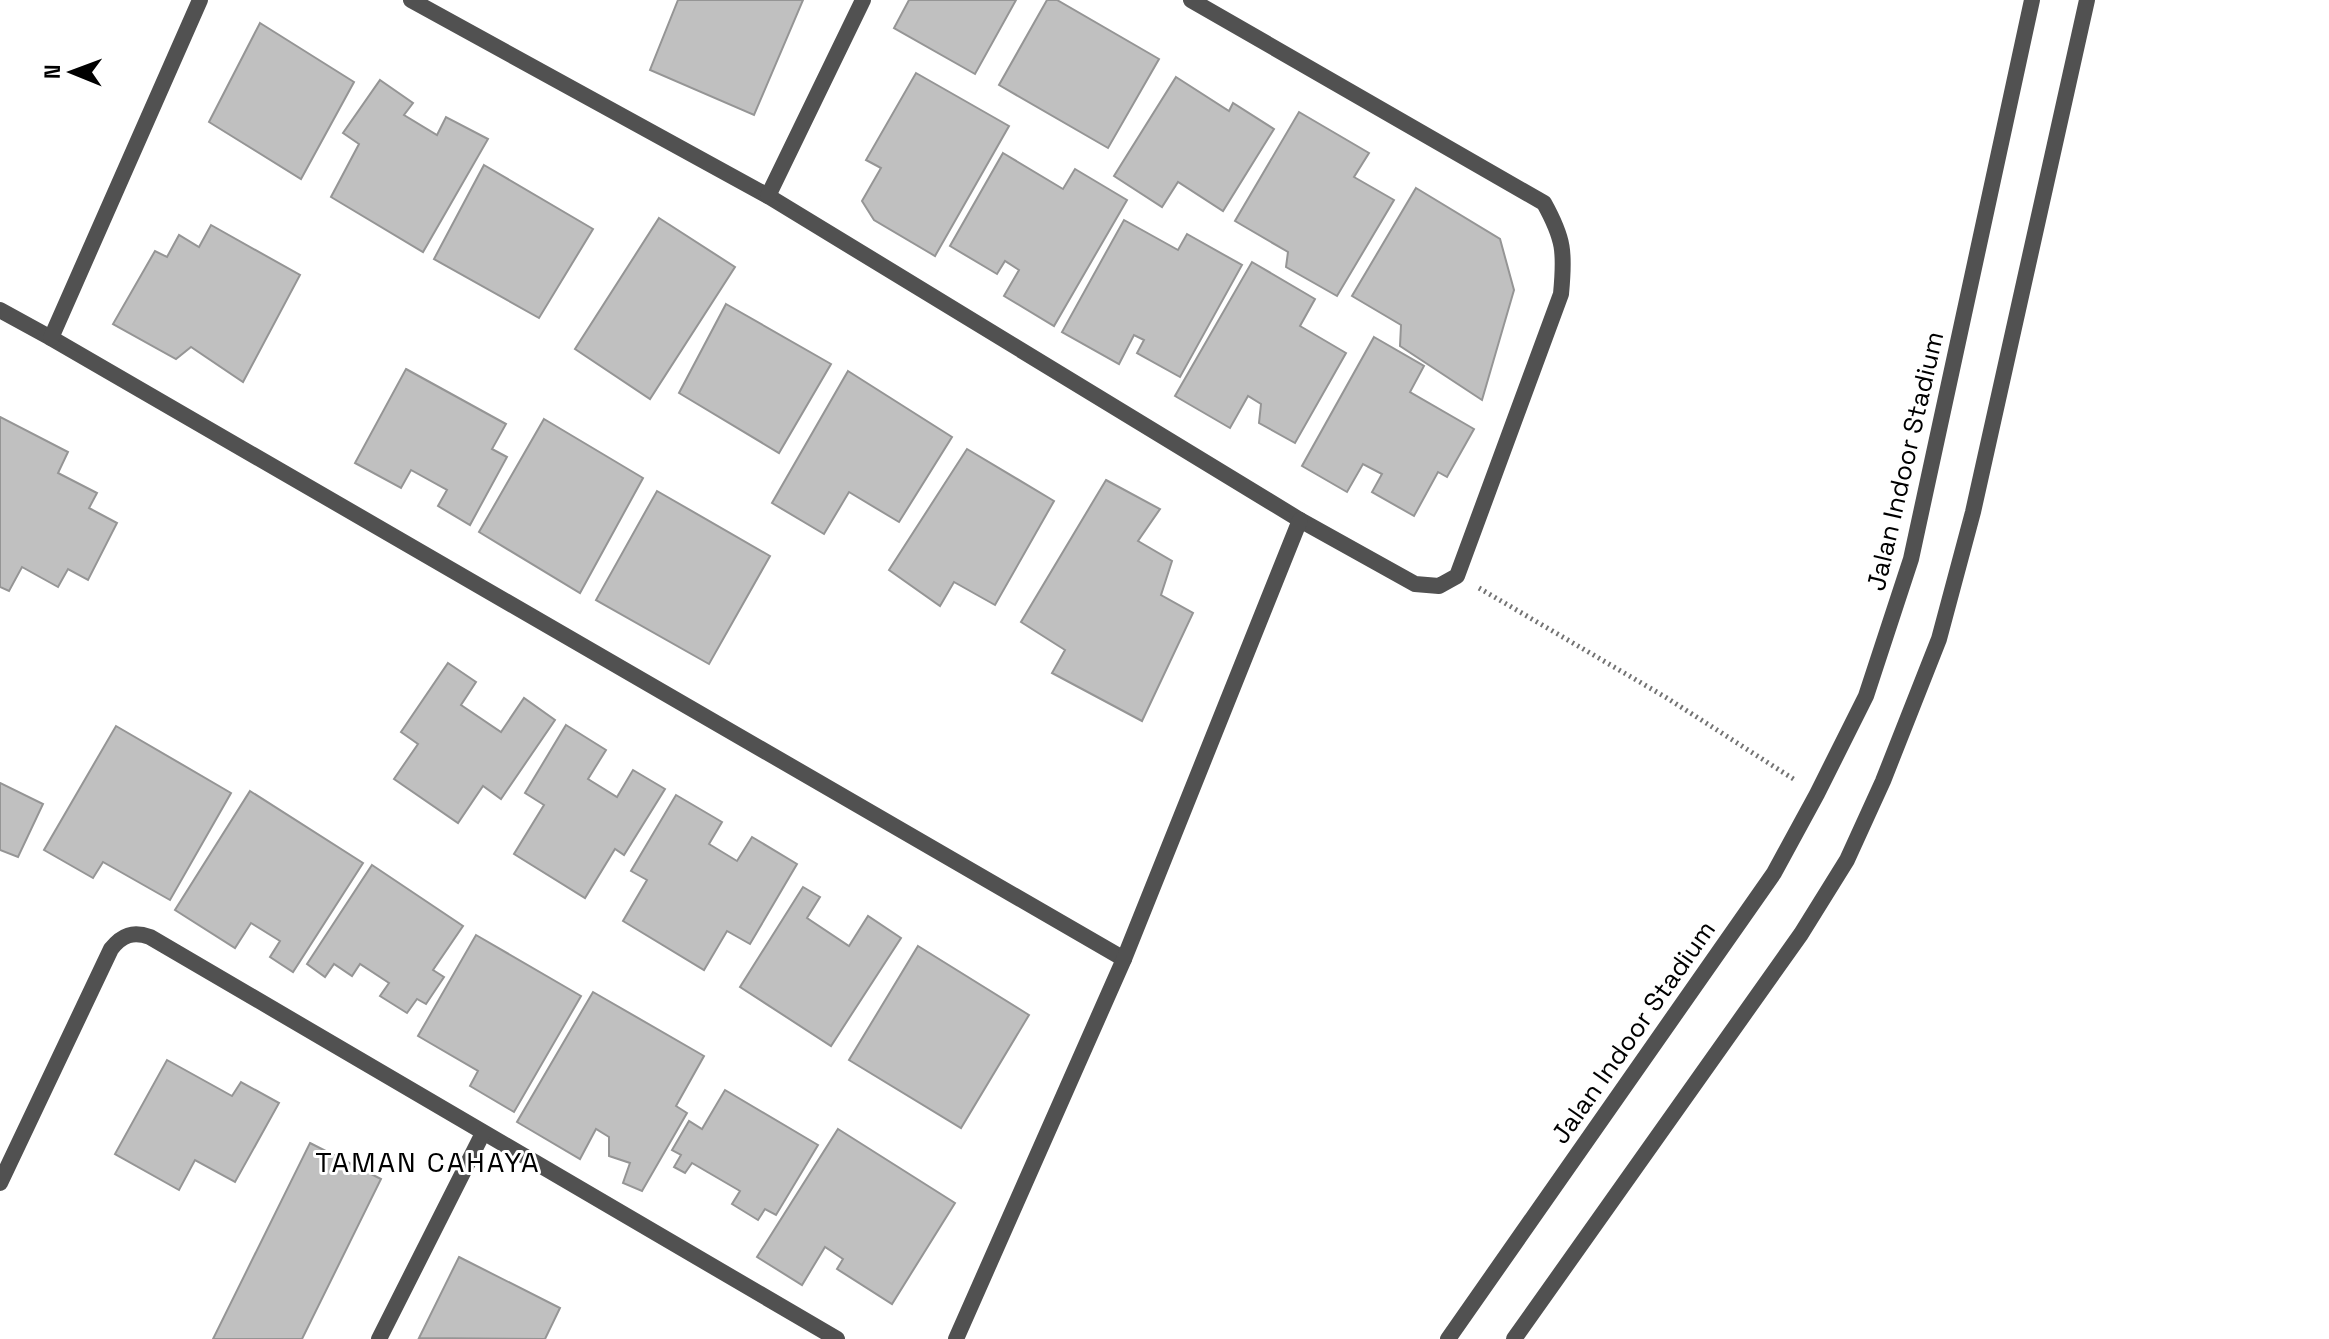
<svg xmlns="http://www.w3.org/2000/svg" width="2329" height="1339" viewBox="0 0 2329 1339" font-family="'Space Grotesk',sans-serif">
	<style>
		.building { fill: #c0c0c0; stroke: #959595; stroke-width: 2 }
		.lines { fill: none; stroke-linecap: round; stroke-linejoin: round }
		.path { stroke: #737373; stroke-width: 5; stroke-dasharray: 2 4; stroke-linecap: butt }
		.minor { stroke: #515151; stroke-width: 16 }
		.tertiary { stroke: #515151; stroke-width: 16 }
		.labels { text-anchor: middle; stroke-width: 6; stroke-linejoin: round; paint-order: stroke }
		.street-label { font-size: 26px; fill: #000; stroke: #fff }
		.neighbourhood-label { font-size: 28px; letter-spacing: 2px; fill: #000; stroke: #fff }
	</style>
	<rect width="100%" height="100%" fill="#fff"/>
	<!-- building -->
	<g class="building">
		<path d="M678 0H803L754 115 650 70Z"/>
		<path d="M909 0H1016L975 74 894 28Z"/>
		<path d="M1047 0H1057L1159 59 1108 148 999 85Z"/>
		<path d="M260 23 354 82 301 179 209 122Z"/>
		<path d="M916 73 1009 126 935 256 874 220 862 201 881 168 866 160Z"/>
		<path d="M1176 77 1229 111 1233 103 1274 129 1223 211 1178 182 1162 207 1114 176Z"/>
		<path d="M380 80 413 103 404 115 437 135 446 117 488 139 423 252 331 197 359 144 343 133Z"/>
		<path d="M1299 112 1369 153 1354 177 1394 200 1337 296 1286 267 1288 252 1235 221Z"/>
		<path d="M1003 153 1063 189 1075 169 1127 200 1054 326 1004 296 1019 270 1005 261 997 274 950 246Z"/>
		<path d="M484 165 593 229 539 318 434 259Z"/>
		<path d="M1416 188 1500 239 1514 290 1482 400 1400 346 1401 325 1352 296Z"/>
		<path d="M659 218 735 267 650 399 575 349Z"/>
		<path d="M1124 220 1178 250 1187 234 1242 265 1180 377 1137 353 1144 340 1134 335 1119 364 1062 332Z"/>
		<path d="M211 225 300 275 243 382 191 347 176 359 113 324 155 251 167 257 179 235 199 247Z"/>
		<path d="M1252 262 1315 299 1300 326 1346 353 1295 443 1259 423 1261 404 1248 396 1230 428 1175 396Z"/>
		<path d="M726 304 831 364 779 453 679 393Z"/>
		<path d="M1374 337 1424 366 1410 392 1474 429 1447 477 1438 472 1414 516 1372 492 1382 474 1363 464 1347 492 1302 466Z"/>
		<path d="M406 369 506 424 492 449 507 457 470 525 438 506 447 490 411 470 401 488 355 463Z"/>
		<path d="M848 371 952 437 899 522 849 492 824 534 772 503Z"/>
		<path d="M0 417 68 452 58 473 97 493 89 508 117 523 88 580 68 569 58 587 22 567 9 591 0 587Z"/>
		<path d="M544 419 643 478 580 593 479 532Z"/>
		<path d="M967 449 1054 501 995 605 954 582 940 606 889 570Z"/>
		<path d="M1106 480 1160 509 1138 541 1172 561 1161 595 1193 613 1142 721 1052 673 1065 650 1021 622Z"/>
		<path d="M657 491 770 556 709 664 596 600Z"/>
		<path d="M448 663 476 682 461 705 501 732 524 698 555 720 501 799 483 786 458 823 394 779 418 744 401 732Z"/>
		<path d="M566 725 606 750 588 779 617 797 633 770 665 789 624 855 615 849 585 898 514 854 544 805 525 793Z"/>
		<path d="M116 726 231 793 170 900 103 862 93 878 44 850Z"/>
		<path d="M0 783 43 804 18 857 0 850Z"/>
		<path d="M250 791 363 863 293 972 270 957 280 941 251 923 235 948 175 910Z"/>
		<path d="M676 795 722 822 709 844 737 861 752 837 797 864 750 944 727 931 704 970 623 921 647 880 631 871Z"/>
		<path d="M372 865 463 926 433 970 444 977 426 1004 417 999 407 1013 380 996 389 983 360 964 352 976 334 964 325 977 307 964Z"/>
		<path d="M803 887 820 897 807 918 849 946 868 916 901 938 831 1046 740 987Z"/>
		<path d="M476 935 581 996 514 1112 470 1086 478 1071 418 1036Z"/>
		<path d="M918 946 1029 1015 961 1128 849 1060Z"/>
		<path d="M593 992 704 1056 676 1106 687 1113 642 1191 623 1183 630 1163 609 1156V1137L596 1129 580 1159 517 1122Z"/>
		<path d="M167 1060 232 1096 241 1082 279 1103 235 1182 195 1160 179 1190 115 1154Z"/>
		<path d="M725 1090 818 1145 776 1215 765 1209 758 1220 732 1204 740 1191 692 1163 685 1173 674 1167 681 1155 672 1150 689 1121 702 1129Z"/>
		<path d="M838 1129 955 1203 892 1304 837 1269 843 1259 825 1247 802 1285 757 1257Z"/>
		<path d="M310 1143 381 1179 302 1339H213Z"/>
		<path d="M459 1257 560 1308 545 1339 419 1338Z"/>
	</g>
	<g class="lines">
		<!-- path -->
		<path class="path" d="M1479 588 1667 698 1795 780"/>
		<!-- minor -->
		<g class="minor">
			<path d="M411 0 768 196 1300 520 1415 584 1439 586 1457 576 1561 294C1565 252 1564 239 1544 203L1191 0"/>
			<path d="M768 196 863 0"/>
			<path d="M0 310 51 338 1124 959"/>
			<path d="M51 338 200 0"/>
			<path d="M0 1183 111 949C122 935 133 931 150 937L837 1339"/>
			<path d="M379 1339 483 1133"/>
			<path d="M956 1339 1124 959 1300 520"/>
		</g>
		<!-- tertiary -->
		<g class="tertiary">
			<path d="M1448 1339 1774 873 1817 794 1866 696 1911 559 2032 0"/>
			<path d="M1514 1339 1801 934 1847 860 1883 781 1939 639 1973 512 2087 0"/>
		</g>
	</g>
	<g class="labels">
		<!-- street labels -->
		<g class="street-label">
			<text transform="translate(1905 461) rotate(-77)" y="9">Jalan Indoor Stadium</text>
			<text transform="translate(1633 1032) rotate(-55)" y="9">Jalan Indoor Stadium</text>
		</g>
		<!-- neighbourhood labels -->
		<g class="neighbourhood-label">
			<text x="428" y="1172">TAMAN CAHAYA</text>
		</g>
	</g>
	<!-- north arrow -->
	<g transform="translate(72 72) rotate(271)" stroke="#ffffff" stroke-width="6" paint-order="stroke">
	<path d="M0-6L14 30L0 20L-14 30Z" fill="#000000"/>
	<text y="-12" font-size="22" font-weight="bold" text-anchor="middle" fill="#000000">N</text>
	</g>
</svg>
